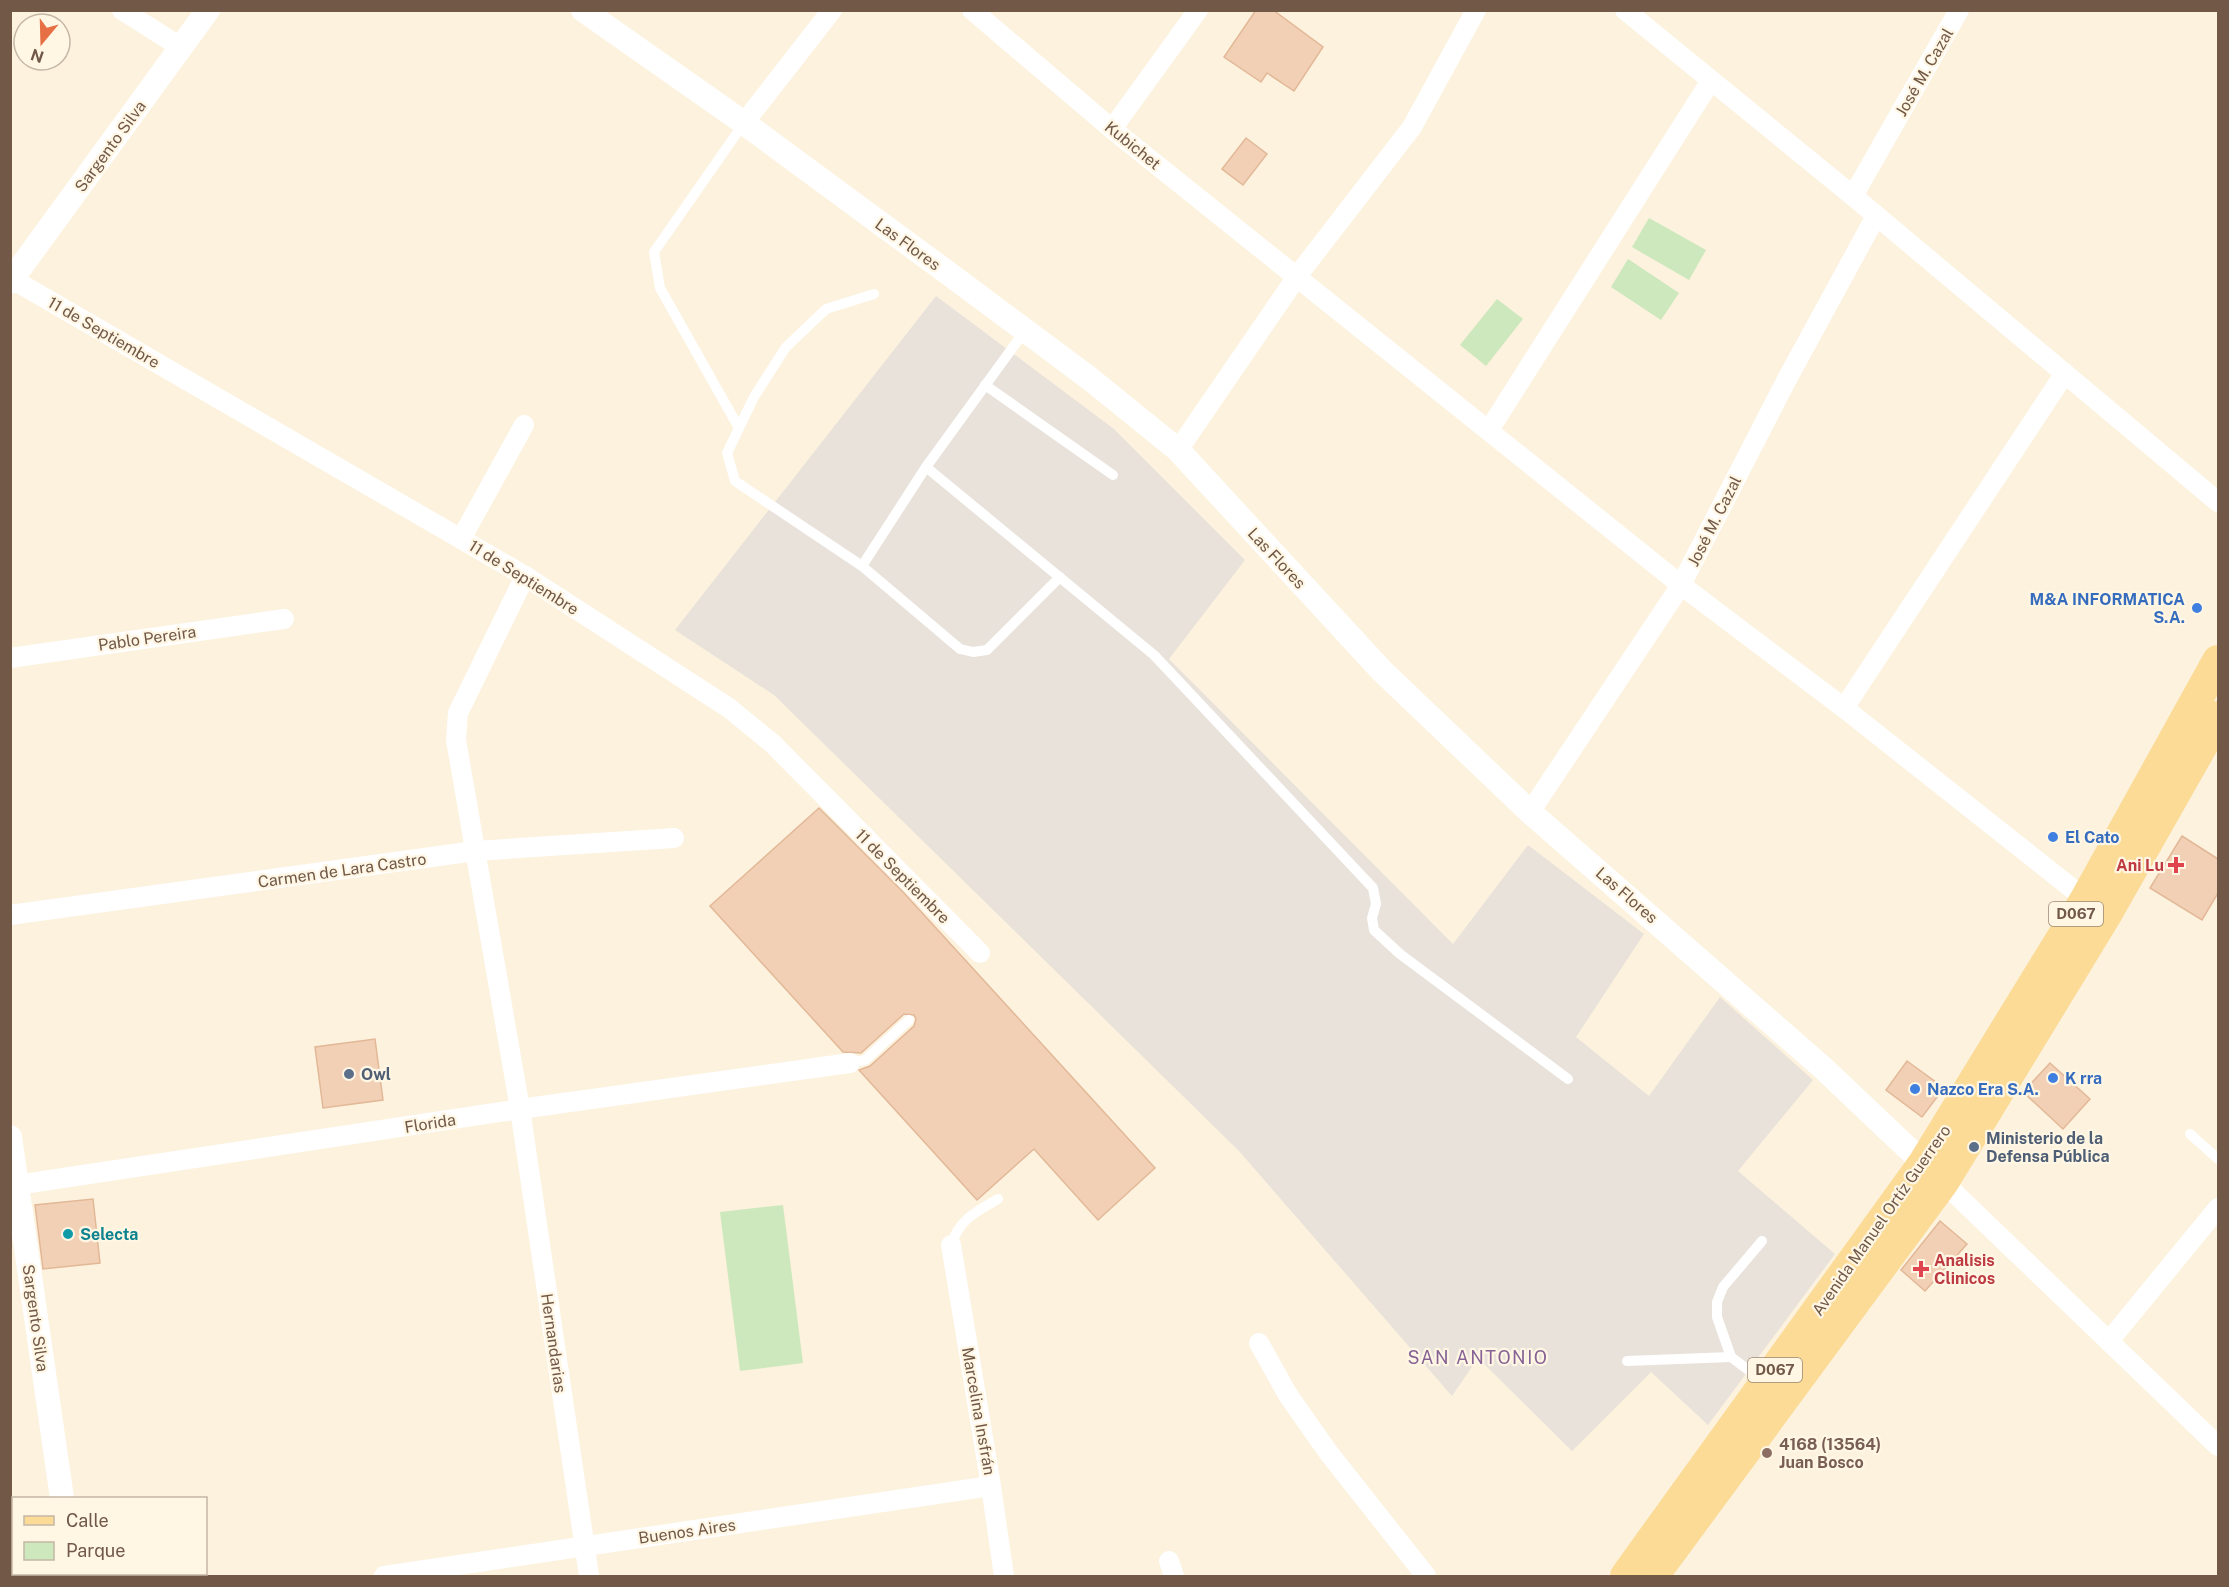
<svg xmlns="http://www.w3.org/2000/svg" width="2229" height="1587" viewBox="0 0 2229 1587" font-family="'Public Sans',sans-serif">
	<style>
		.industrial { fill: #e9e2da }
		.green { fill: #cde8bd }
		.building { fill: #f1d0b6; stroke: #e3b897; stroke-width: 1.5 }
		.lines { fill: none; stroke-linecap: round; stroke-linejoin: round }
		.service { stroke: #fff; stroke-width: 10 }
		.minor { stroke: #fff; stroke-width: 20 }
		.tertiary { stroke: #fff; stroke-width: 24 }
		.primary { stroke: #fbdb96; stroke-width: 32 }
		.shop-dot { fill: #3f7fe0; stroke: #fff6e4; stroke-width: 2 }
		.health-dot { fill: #e0444e; stroke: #fff6e4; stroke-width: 2 }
		.service-dot { fill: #5c6f8a; stroke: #fff6e4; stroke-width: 2 }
		.culture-dot { fill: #0f9aa8; stroke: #fff6e4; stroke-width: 2 }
		.education-dot { fill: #8d6e63; stroke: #fff6e4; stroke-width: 2 }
		.labels { text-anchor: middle; stroke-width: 4.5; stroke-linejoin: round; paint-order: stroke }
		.shield { fill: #fff6e4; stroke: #9c8776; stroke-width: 1.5 }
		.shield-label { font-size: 15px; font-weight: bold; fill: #715847 }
		.street-label { font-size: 16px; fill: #715847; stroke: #fff6e4 }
		.shop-label { font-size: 16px; font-weight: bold; fill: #366cbe; stroke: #fff6e4; text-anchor: start }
		.health-label { font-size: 16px; font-weight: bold; fill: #be3a42; stroke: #fff6e4; text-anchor: end }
		.service-label { font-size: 16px; font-weight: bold; fill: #4e5e75; stroke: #fff6e4; text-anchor: start }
		.culture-label { font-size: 16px; font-weight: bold; fill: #0d838f; stroke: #fff6e4; text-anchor: start }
		.education-label { font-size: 16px; font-weight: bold; fill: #785e54; stroke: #fff6e4; text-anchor: start }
		.neighbourhood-label { font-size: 18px; letter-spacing: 1.5px; fill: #866295; stroke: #fff6e4 }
	</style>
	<rect width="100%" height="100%" fill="#fcf2de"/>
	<!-- industrial -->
	<path class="industrial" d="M936 296 1114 429 1245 560 1169 659 1453 944 1528 845 1644 934 1576 1037 1649 1096 1720 997 1813 1080 1738 1171 1835 1254 1708 1425 1651 1372 1572 1451 1478 1358 1452 1396 1239 1151 774 695 675 630Z"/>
	<!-- green -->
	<g class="green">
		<path d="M1649 218 1706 250 1689 280 1632 247Z"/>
		<path d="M1628 259 1679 293 1661 320 1611 287Z"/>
		<path d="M1497 299 1523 319 1486 366 1460 345Z"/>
		<path d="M783 1205 803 1363 740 1371 720 1212Z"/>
	</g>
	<!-- building -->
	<g class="building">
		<path d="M1256 10H1273L1323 47 1294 91 1267 73 1261 82 1224 57Z"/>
		<path d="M1246 138 1267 154 1243 185 1222 169Z"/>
		<path d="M819 808 904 893 1155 1168 1098 1220 1034 1149 977 1200 859 1070 870 1066 914 1026 916 1019 914 1015 904 1014 861 1053 843 1052 710 906Z"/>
		<path d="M2182 836 2218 859V893L2202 920 2150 888Z"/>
		<path d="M375 1039 383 1100 323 1108 315 1047Z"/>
		<path d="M1907 1061 1944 1088 1922 1117 1886 1090Z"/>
		<path d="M2050 1063 2090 1099 2063 1129 2023 1092Z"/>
		<path d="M93 1199 100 1263 43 1269 35 1205Z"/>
		<path d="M1940 1221 1967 1244 1925 1291 1901 1270Z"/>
	</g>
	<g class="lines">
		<!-- service -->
		<g class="service">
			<path d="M1024 332 926 467 862 566 960 649 973 652 987 650 1060 577"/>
			<path d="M985 385 1113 475"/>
			<path d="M739 428 660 288 654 252 744 123"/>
			<path d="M926 467 1154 655 1373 888 1376 904 1372 918 1374 930 1400 954 1568 1079"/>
			<path d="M862 566 735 481 727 453 754 397 786 347 826 309 874 294"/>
			<path d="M850 1063 865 1060 909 1020"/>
			<path d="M2190 1134 2218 1159"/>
			<path d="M1762 1241 1723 1287 1717 1302V1317L1731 1357 1763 1381"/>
			<path d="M951 1245C959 1220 975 1212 998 1199"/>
			<path d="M1627 1361 1731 1357"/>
		</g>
		<!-- minor -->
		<g class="minor">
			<path d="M122 10 182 48"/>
			<path d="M972 10 1112 129 1681 585 1844 708 2093 905"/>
			<path d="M1625 10 1853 196 2218 502"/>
			<path d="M744 123 832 10"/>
			<path d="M1112 129 1198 10"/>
			<path d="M1853 196 1959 10"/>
			<path d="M12 279 525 576 729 708 773 744 980 953"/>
			<path d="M1489 430 1710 82"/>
			<path d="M1178 450 1298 275 1412 127 1476 10"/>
			<path d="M461 539 524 425"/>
			<path d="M525 576 458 713 456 740 520 1109 589 1576"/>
			<path d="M10 658 284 619"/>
			<path d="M1844 708 2065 373"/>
			<path d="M1530 812 1681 585 1786 381 1876 216"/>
			<path d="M10 915 475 851 674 838"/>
			<path d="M1943 1182 2218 1446"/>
			<path d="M10 1186 520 1109 850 1063"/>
			<path d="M951 1245 991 1486 1004 1576"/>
			<path d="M2109 1341 2218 1208"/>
			<path d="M1259 1343 1288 1395 1328 1452 1426 1576"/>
			<path d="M1169 1561 1174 1576"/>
			<path d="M384 1576 991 1486"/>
		</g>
		<!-- tertiary -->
		<g class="tertiary">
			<path d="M583 10 744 123 952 276 1089 378 1178 450 1382 671 1530 812 1823 1068 1935 1174"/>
			<path d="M10 282 208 10"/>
			<path d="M10 1137 62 1498"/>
			<path d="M72 1574 73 1576"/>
		</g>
		<!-- primary -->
		<g class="primary">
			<path d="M1660 1566 1943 1182 2105 916 2218 717"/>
			<path d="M1626 1576 1924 1163 2086 899 2218 661"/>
		</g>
	</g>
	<!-- markers -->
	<g class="shop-dot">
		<circle cx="2197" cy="608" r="6"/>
		<circle cx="2053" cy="837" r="6"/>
		<circle cx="2053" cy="1078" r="6"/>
		<circle cx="1915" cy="1089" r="6"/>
	</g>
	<g class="health-dot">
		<path d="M2173 856h6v6h6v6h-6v6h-6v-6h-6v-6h6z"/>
		<path d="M1918 1260h6v6h6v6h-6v6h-6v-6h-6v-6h6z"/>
	</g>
	<g class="service-dot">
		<circle cx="349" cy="1074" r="6"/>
		<circle cx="1974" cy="1147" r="6"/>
	</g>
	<circle class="culture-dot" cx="68" cy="1234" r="6"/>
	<circle class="education-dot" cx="1767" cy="1453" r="6"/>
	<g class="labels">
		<!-- shield labels -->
		<g class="shield">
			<rect x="2049" y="902" width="54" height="24" rx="4.5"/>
			<rect x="1748" y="1358" width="54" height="24" rx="4.5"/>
		</g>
		<g class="shield-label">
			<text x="2076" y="919">D067</text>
			<text x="1775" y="1375">D067</text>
		</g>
		<!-- street labels -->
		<g class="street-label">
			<text transform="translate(1924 72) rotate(-60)" y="6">José M. Cazal</text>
			<text transform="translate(1133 145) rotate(39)" y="6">Kubichet</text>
			<text transform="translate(110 146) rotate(-54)" y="6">Sargento Silva</text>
			<text transform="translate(908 244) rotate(36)" y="6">Las Flores</text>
			<text transform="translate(104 332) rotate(30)" y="6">11 de Septiembre</text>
			<text transform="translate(1714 521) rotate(-63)" y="6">José M. Cazal</text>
			<text transform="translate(1277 558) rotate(47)" y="6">Las Flores</text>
			<text transform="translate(524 577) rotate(32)" y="6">11 de Septiembre</text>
			<text transform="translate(147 638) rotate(-8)" y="6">Pablo Pereira</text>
			<text transform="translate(342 870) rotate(-8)" y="6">Carmen de Lara Castro</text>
			<text transform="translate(903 876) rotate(45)" y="6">11 de Septiembre</text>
			<text transform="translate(1627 895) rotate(41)" y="6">Las Flores</text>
			<text transform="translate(430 1123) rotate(-9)" y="6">Florida</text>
			<text transform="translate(1881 1220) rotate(-55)" y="6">Avenida Manuel Ortíz Guerrero</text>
			<text transform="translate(36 1318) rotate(82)" y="6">Sargento Silva</text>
			<text transform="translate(554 1343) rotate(82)" y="6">Hernandarias</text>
			<text transform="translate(979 1411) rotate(80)" y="6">Marcelina Insfrán</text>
			<text transform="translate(687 1531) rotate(-8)" y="6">Buenos Aires</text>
		</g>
		<!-- shop labels -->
		<g class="shop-label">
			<text x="2185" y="605" text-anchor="end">M&amp;A INFORMATICA<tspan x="2185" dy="18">S.A.</tspan></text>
			<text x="2065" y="843">El Cato</text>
			<text x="2065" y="1084">K rra</text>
			<text x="1927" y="1095">Nazco Era S.A.</text>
		</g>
		<!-- health labels -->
		<g class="health-label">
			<text x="2164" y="871">Ani Lu</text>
			<text x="1934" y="1266" text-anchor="start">Analisis<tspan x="1934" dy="18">Clinicos</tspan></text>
		</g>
		<!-- service labels -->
		<g class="service-label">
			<text x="361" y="1080">Owl</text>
			<text x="1986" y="1144">Ministerio de la<tspan x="1986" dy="18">Defensa Pública</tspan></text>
		</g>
		<!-- culture labels -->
		<g class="culture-label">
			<text x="80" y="1240">Selecta</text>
		</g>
		<!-- education labels -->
		<g class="education-label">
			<text x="1779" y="1450">4168 (13564)<tspan x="1779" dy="18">Juan Bosco</tspan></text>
		</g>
		<!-- neighbourhood labels -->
		<g class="neighbourhood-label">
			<text x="1478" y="1364">SAN ANTONIO</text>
		</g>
	</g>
	<!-- border -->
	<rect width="2229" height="1587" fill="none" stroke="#715847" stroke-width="24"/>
	<!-- legend -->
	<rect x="12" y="1497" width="195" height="78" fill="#fff6e4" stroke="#c6b7a5" stroke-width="1.5"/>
	<rect x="24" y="1516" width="30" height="9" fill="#fbdb96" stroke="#c6b7a5" stroke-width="1.5"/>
	<text x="66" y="1527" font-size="18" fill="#715847">Calle</text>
	<rect x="24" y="1542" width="30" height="18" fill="#cde8bd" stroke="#c6b7a5" stroke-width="1.5"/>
	<text x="66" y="1557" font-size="18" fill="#715847">Parque</text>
	<!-- north arrow -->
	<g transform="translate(42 42) rotate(199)"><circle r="28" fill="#fff6e4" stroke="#c6b7a5" stroke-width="1.5"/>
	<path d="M0-4.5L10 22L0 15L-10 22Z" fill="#e67043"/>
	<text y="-9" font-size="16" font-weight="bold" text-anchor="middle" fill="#715847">N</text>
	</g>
</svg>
